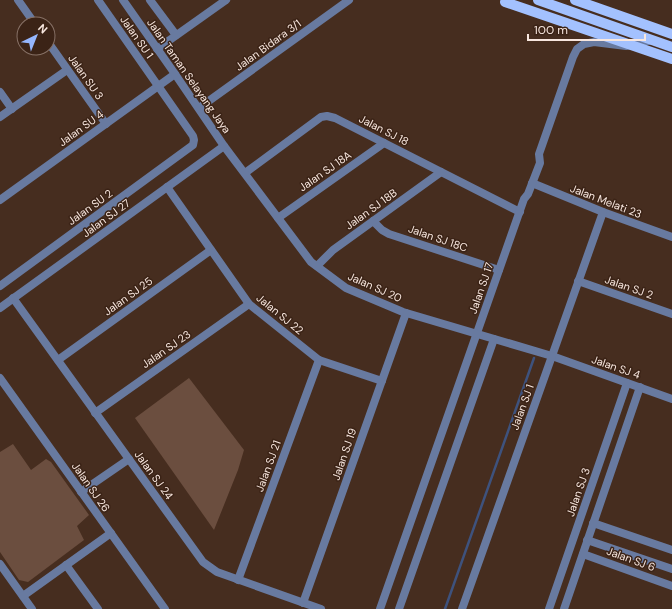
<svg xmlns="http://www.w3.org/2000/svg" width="672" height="609" viewBox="0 0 672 609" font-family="'DM Sans',sans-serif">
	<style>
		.green { fill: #6b4e3f }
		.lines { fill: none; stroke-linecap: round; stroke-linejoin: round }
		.stream { stroke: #3e527d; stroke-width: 2.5 }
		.minor { stroke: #687aa0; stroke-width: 8 }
		.tertiary { stroke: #687aa0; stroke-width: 8 }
		.primary { stroke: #a3c1fe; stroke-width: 10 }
		.primary-bridge { stroke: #a3c1fe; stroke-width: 10 }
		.labels { text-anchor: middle; stroke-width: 3; stroke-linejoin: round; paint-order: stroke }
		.street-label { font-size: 11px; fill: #f8e7df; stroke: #3b2316 }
	</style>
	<rect width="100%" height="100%" fill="#462d1f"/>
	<!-- green -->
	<g class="green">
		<path d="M189 378 244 450 238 470 214 530 135 418Z"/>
		<path d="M13 444 31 470 46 459 51 462 89 515 77 526 84 540 28 582 19 580 0 552V452Z"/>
	</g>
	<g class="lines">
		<!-- stream -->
		<path class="stream" d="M445 609 534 358"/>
		<!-- minor -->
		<g class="minor">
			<path d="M18 0 35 24"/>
			<path d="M150 0 176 35"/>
			<path d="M48 42 106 124"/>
			<path d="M157 49 226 0"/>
			<path d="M0 92 12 109"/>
			<path d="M199 108 349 0"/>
			<path d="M0 117 67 70"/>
			<path d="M245 173 321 117 327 116 335 118 520 212"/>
			<path d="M532 183 603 212 672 237"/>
			<path d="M167 187 249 304 319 360 382 381"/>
			<path d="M0 200 175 74"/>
			<path d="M603 212 552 356 672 399"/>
			<path d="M278 218 384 143"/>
			<path d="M373 221 382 230 389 234 499 270"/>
			<path d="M317 266 333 250 441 172"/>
			<path d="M578 281 672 314"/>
			<path d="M0 286 193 145 194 140 193 136 98 0"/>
			<path d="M58 360 211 250"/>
			<path d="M0 378 165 609"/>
			<path d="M95 413 249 304"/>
			<path d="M81 492 129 459"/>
			<path d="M593 523 672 550"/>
			<path d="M587 540 672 569"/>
			<path d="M583 554 672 586"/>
			<path d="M0 564 32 609"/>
			<path d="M66 565 98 609"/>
			<path d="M238 580 319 360"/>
			<path d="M23 596 111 533"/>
			<path d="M303 603 406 313"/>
			<path d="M380 609 524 199 528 194 540 163 539 154 573 57 577 49 584 44 594 42 626 46 652 40"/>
			<path d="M399 609 494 339"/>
			<path d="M549 609 627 383"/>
			<path d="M564 609 640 387"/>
		</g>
		<!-- tertiary -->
		<g class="tertiary">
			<path d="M123 0 175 74 224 146 311 262 346 288 403 312 552 356 462 609"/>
			<path d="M13 298 203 562 217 572 321 609"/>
			<path d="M0 308 224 146"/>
		</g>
		<!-- primary -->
		<g class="primary">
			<path d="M538 0 672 47"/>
			<path d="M575 0 672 34"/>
		</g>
		<!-- primary-bridge -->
		<path class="primary-bridge" d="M505 2 672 59"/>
	</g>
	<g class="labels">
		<!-- street labels -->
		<g class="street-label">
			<text transform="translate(137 37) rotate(55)" y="4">Jalan SU 1</text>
			<text transform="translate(268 45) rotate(-36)" y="4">Jalan Bidara 3/1</text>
			<text transform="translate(189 76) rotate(55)" y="4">Jalan Taman Selayang Jaya</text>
			<text transform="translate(86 77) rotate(55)" y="4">Jalan SU 3</text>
			<text transform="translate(81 128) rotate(-36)" y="4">Jalan SU 4</text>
			<text transform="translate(384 130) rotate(27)" y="4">Jalan SJ 18</text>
			<text transform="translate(325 171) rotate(-35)" y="4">Jalan SJ 18A</text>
			<text transform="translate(606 201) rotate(21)" y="4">Jalan Melati 23</text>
			<text transform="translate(90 207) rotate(-36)" y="4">Jalan SU 2</text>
			<text transform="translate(371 209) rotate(-36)" y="4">Jalan SJ 18B</text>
			<text transform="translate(106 218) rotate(-36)" y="4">Jalan SJ 27</text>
			<text transform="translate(438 238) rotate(19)" y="4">Jalan SJ 18C</text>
			<text transform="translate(375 287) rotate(24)" y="4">Jalan SJ 20</text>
			<text transform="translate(629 287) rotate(19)" y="4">Jalan SJ 2</text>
			<text transform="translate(481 288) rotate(-71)" y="4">Jalan SJ 17</text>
			<text transform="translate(128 296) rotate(-36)" y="4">Jalan SJ 25</text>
			<text transform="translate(280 314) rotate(39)" y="4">Jalan SJ 22</text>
			<text transform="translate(166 349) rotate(-35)" y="4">Jalan SJ 23</text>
			<text transform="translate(616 367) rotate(19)" y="4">Jalan SJ 4</text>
			<text transform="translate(522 407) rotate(-70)" y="4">Jalan SJ 1</text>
			<text transform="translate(344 454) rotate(-71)" y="4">Jalan SJ 19</text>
			<text transform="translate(268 466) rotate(-70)" y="4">Jalan SJ 21</text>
			<text transform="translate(154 475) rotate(54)" y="4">Jalan SJ 24</text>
			<text transform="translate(91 487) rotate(55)" y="4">Jalan SJ 26</text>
			<text transform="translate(578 492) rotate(-71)" y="4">Jalan SJ 3</text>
			<text transform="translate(631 559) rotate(20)" y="4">Jalan SJ 6</text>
		</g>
	</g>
	<!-- north arrow -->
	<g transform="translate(36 36) rotate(43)"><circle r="19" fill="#3b2316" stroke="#877166"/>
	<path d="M0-3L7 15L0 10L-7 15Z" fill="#95b6fd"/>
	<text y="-6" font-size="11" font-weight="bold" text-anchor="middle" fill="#f8e7df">N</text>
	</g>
	<!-- scale -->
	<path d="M528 34v6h117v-6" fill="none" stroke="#f8e7df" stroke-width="2"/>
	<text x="534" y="34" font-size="12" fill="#f8e7df" stroke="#3b2316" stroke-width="3" paint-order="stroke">100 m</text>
</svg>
